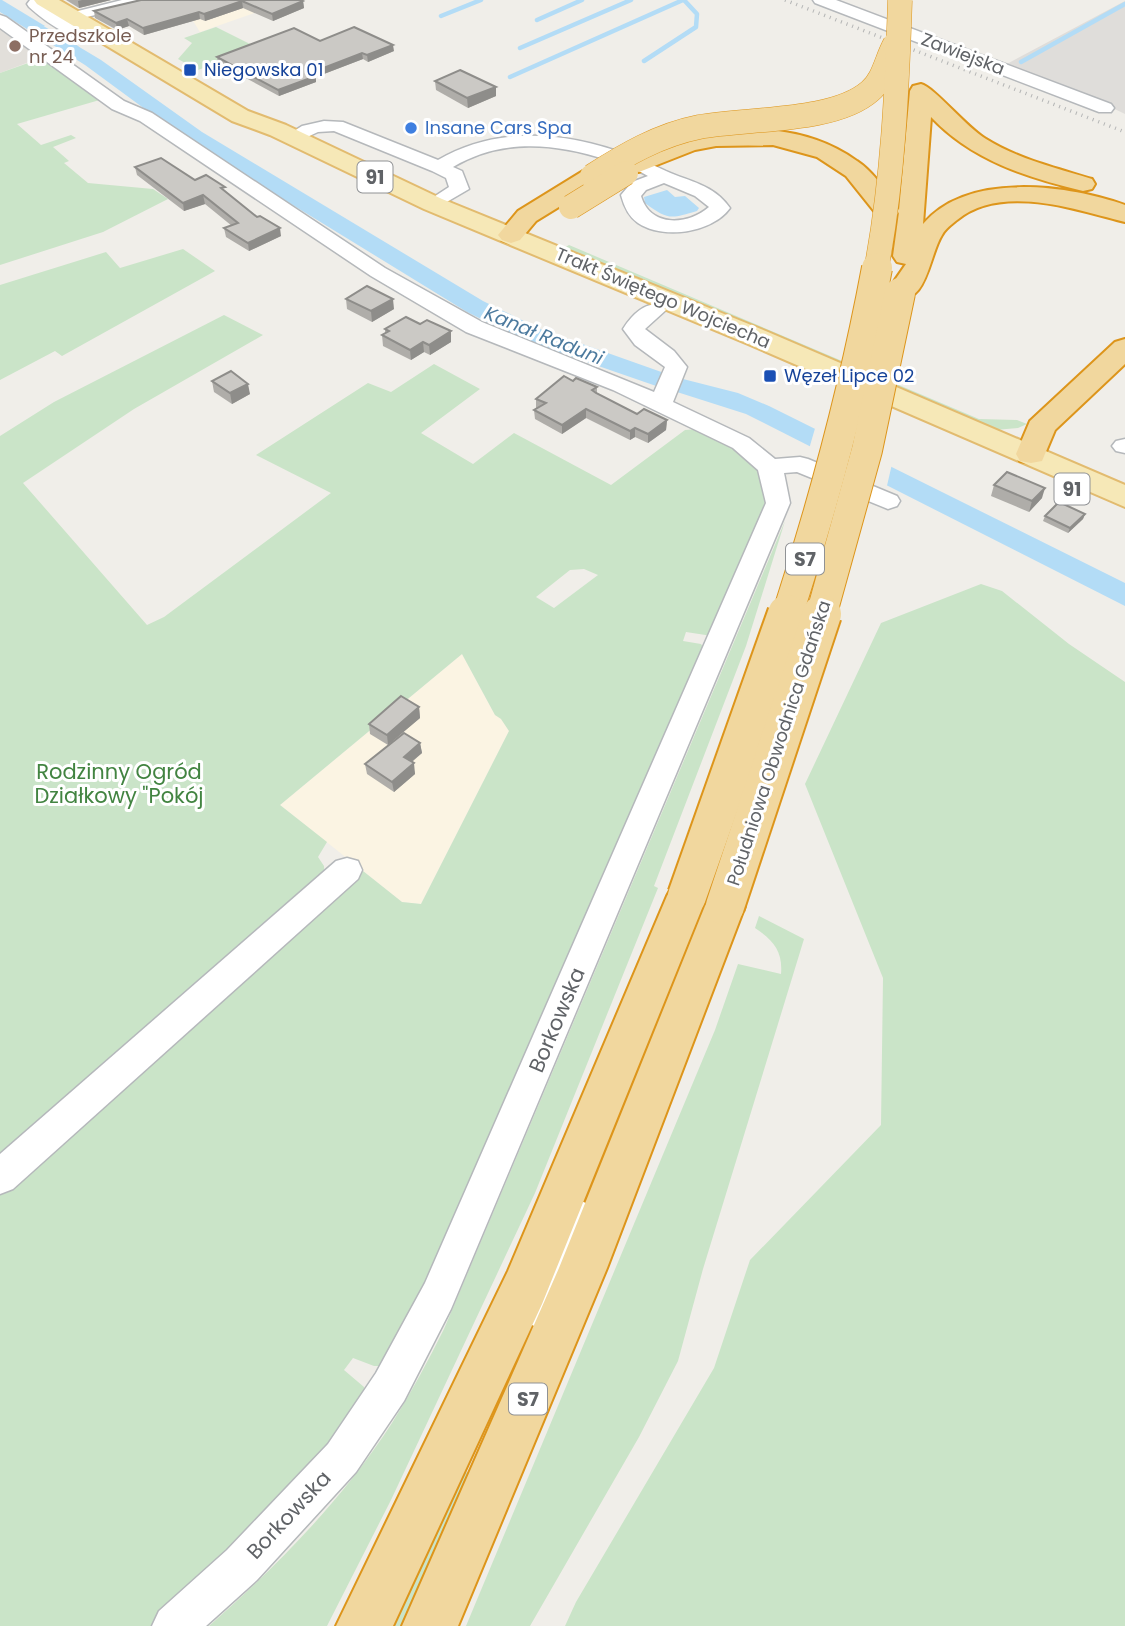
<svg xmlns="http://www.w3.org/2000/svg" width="1125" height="1626" viewBox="0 0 1125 1626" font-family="Poppins,sans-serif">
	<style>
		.commercial { fill: #fbf4e3 }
		.industrial { fill: #dfddda }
		.education { fill: #e2dfda }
		.green { fill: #cae4c8; fill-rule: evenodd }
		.water { fill: #b3dcf6 }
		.pier { fill: #f0eee9 }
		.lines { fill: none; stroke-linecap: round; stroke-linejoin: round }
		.stream { stroke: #b3dcf6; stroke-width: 4.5 }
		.canal { fill: #b3dcf6; fill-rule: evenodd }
		.minor-casing { stroke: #b5b8bb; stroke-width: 3 }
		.major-casing { stroke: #e2bb6f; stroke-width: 4 }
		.highway-casing { stroke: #dd951b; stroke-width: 4 }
		.minor { fill: #fff; fill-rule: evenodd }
		.major { fill: #f6e8b7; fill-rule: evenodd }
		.highway { fill: #f1d79e; fill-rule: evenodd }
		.rail { stroke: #b4b5b5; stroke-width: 3.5; stroke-dasharray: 1 5; stroke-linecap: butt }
		.highway-bridge-far2-casing { stroke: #dd951b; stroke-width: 25; stroke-linecap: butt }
		.highway-bridge-far1-casing { stroke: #dd951b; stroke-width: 32; stroke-linecap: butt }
		.highway-bridge-casing { stroke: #dd951b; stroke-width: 42; stroke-linecap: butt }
		.highway-bridge-far2 { stroke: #f1d79e; stroke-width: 24 }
		.highway-bridge-far1 { stroke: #f1d79e; stroke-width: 30 }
		.highway-bridge { stroke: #f1d79e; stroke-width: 38 }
		.wall { fill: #afada9 }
		.shaded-wall { fill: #8e8d8a }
		.building { fill: #cbc9c5; stroke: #8e8d8a; stroke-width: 2 }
		.education-dot { fill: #8d6e63; stroke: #fff; stroke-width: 2.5 }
		.transit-dot { fill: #1a4fb4; stroke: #fff; stroke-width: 2.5 }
		.shop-dot { fill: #3f7fe0; stroke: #fff; stroke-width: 2.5 }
		.labels { text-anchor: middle; stroke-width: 6; stroke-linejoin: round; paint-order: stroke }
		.far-education-label { font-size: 18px; fill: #785e54; stroke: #fff; text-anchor: start }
		.far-street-label { font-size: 18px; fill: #606367; stroke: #fff }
		.far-transit-label { font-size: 18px; fill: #164399; stroke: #fff; text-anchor: start }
		.far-shop-label { font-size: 18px; fill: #366cbe; stroke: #fff; text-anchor: start }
		.shield { fill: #fff; stroke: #909295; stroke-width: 2 }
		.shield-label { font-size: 19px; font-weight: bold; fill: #606367 }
		.far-water-label { font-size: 19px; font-style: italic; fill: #4c7a9e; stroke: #fff }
		.park-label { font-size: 21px; fill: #428441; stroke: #fff }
		.street-label { font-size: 21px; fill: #606367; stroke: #fff }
	</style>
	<rect width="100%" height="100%" fill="#f0eee9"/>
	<!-- commercial -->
	<g class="commercial">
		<path d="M180 0 266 9 200 32Z"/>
		<path d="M462 654 495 715 501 718 509 731 421 904 402 902 280 805Z"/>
	</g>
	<!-- industrial -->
	<path class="industrial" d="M1125 1V114L1071 88 1055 86 1003 66Z"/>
	<!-- education -->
	<path class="education" d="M0 27 36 51 32 56 37 59 0 73Z"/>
	<!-- green -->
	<g class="green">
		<path d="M216 27 258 48 198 70 178 59 192 43 184 38Z"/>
		<path d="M45 57 103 99 17 124 41 145 71 135 76 138 53 147 69 161 64 163 88 183 153 189 168 199 103 232 0 265V73Z"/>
		<path d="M569 245 979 419 1017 420 1027 424 1018 428 995 430 564 248Z"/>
		<path d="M183 249 215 271 62 356 55 351 0 380V285L106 252 120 268Z"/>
		<path d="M224 315 263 335 134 409 23 483 147 625 164 617 331 493 256 455 368 383 391 392 434 364 480 389 421 433 473 464 514 433 611 485 685 430C702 427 715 437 730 445 743 453 758 465 764 479 777 506 725 607 712 636L686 632 683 641 701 644 705 650 422 1300 387 1366H374L353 1358 344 1370 364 1387 366 1399 329 1449 154 1626H0V1187L363 871 402 902 421 904 509 731 501 719 495 715 462 654 280 805 327 842 318 857 324 866 325 883 0 1168V436L54 402ZM584 569 598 575 554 608 536 597 570 570Z"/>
		<path d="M785 521 746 646 654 886 658 888 535 1193 391 1500 327 1626H209C277 1566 343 1499 392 1423 411 1393 428 1361 444 1329Z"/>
		<path d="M981 584 1002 591 1069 644 1125 682V1626H565L576 1602 714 1368 750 1260 881 1125 883 978 805 784 881 623Z"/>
		<path d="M759 916 804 939 703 1269 678 1361 639 1437 530 1626H466L715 1030 738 964 781 974C783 951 773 940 755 928Z"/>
		<path d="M460 1469 475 1477 407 1626H386Z"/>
	</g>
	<!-- water -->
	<g class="water">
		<path d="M0 0H2L45 26 30 31 0 12Z"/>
		<path d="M51 30 101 60 202 132 483 301 540 329 667 374 662 388 523 340 467 312 187 140 85 65 37 35Z"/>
		<path d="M667 190 675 197 685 196 699 208 697 211C670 219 668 220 645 203L644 197Z"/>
		<path d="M683 379 738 393 769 406 1125 583V606L746 414 677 392Z"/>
	</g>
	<!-- pier -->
	<path class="pier" d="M816 425 892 464 886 490 809 449Z"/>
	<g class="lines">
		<!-- stream -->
		<g class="stream">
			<path d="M441 16 481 0"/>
			<path d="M537 20 582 0"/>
			<path d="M520 48 631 0"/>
			<path d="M644 61 696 27 697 14 684 0"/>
			<path d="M1021 62 1125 4"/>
			<path d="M510 77 683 0"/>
		</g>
		<!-- canal -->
		<path class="canal" d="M0 1 78 46 80 49 78 52H68L0 11Z"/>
		<!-- minor casing -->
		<g class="minor-casing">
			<g id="minor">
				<path d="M30 0H50L45 5 65 19 66 14 122 0H150L148 3 69 21 87 29 109 32 111 36 109 40C81 47 49 25 29 7L27 4Z"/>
				<path d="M813 0H836L1111 104 1114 108 1111 112H1099L815 3Z"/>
				<path d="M0 15 6 17 124 101 152 113 385 268 482 322 654 392 665 367 635 345 623 329C632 315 645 301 663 305L666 310 645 329 674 351 687 367 673 402 749 438 775 459 800 457 808 459 897 496 900 501 897 506 888 509 797 472 784 473 790 503 451 1309 404 1401 356 1472 257 1580 206 1626H152L159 1611 227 1550 328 1444 376 1373 425 1283 766 503 758 470 733 448 613 390 466 332 371 276 140 121 112 109 0 28Z"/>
				<path d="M324 121 343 122 438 160C510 118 594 136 666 171 690 182 713 184 730 208 712 233 663 240 638 223 628 216 624 206 621 195L632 182 648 176C635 168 621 164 607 160 555 143 502 138 453 167L462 171 469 189 433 210 423 204 449 187 446 178 432 171 334 131 318 132 292 144 283 138 302 126ZM664 183 695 196 709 207C687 226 650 227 641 196L646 190Z"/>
				<path d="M1125 439V453L1116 451 1112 446 1116 441Z"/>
				<path d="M347 858 358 861 362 870 358 879 13 1189 0 1194V1154L336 861Z"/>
				<path d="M573 1198 586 1203 591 1215 564 1312 558 1325 545 1331 532 1325 526 1312 555 1215 560 1203Z"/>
			</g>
		</g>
		<!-- major casing -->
		<g class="major-casing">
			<path id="major" d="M34 0H59L248 111 286 125 442 199 768 332 1125 485V507L748 344 424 209 270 135 232 121 37 4Z"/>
		</g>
		<!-- highway casing -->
		<g class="highway-casing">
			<g id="highway">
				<path d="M921 84C934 87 967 128 986 139 1018 159 1056 168 1092 179L1095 184 1092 189 1083 191C1028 178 971 160 931 117L923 224C968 171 1067 185 1125 205V222C1077 210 1001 183 957 220 952 224 945 229 942 235 928 257 928 308 890 299L886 293 906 264 897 262 893 256 899 212 896 216 887 219 878 216 846 176 817 157 773 145 716 146 695 150 639 172 630 170 627 165C636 152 660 146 675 141 733 122 806 124 857 161 874 172 887 193 899 210L910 91 913 86Z"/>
				<path d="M592 169 601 171 604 176 601 181 536 221 520 240 511 243 502 240 498 235 518 211 583 171Z"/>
				<path d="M1125 339V364L1055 430 1042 461 1031 463 1020 461 1016 454 1030 421 1115 342Z"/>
				<path d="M687 880 701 885 707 896 542 1304 393 1626H336L508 1271 667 896 673 885Z"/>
				<path d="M725 890 739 894 745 906 607 1268 458 1626H402L559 1268 705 906 711 894Z"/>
			</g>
		</g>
		<!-- minor -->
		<use href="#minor" class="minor"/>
		<!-- major -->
		<use href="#major" class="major"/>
		<!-- highway -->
		<use href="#highway" class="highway"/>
		<!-- rail -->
		<path class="rail" d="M785 0 1125 132"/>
		<!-- highway-bridge-far2 casing -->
		<g class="highway-bridge-far2-casing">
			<g id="highway-bridge-far2">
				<path d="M592 176C625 155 659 135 699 127 746 118 834 123 870 91 884 79 886 60 895 44"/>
				<path d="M571 207 626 173"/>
				<path d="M876 270C893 181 897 91 900 0"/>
			</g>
		</g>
		<!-- highway-bridge-far1 casing -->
		<g class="highway-bridge-far1-casing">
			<g id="highway-bridge-far1">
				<path d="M787 616C824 502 855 386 877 268"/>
				<path d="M821 616 867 450 900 293"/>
			</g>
		</g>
		<!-- highway-bridge casing -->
		<g class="highway-bridge-casing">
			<g id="highway-bridge">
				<path d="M687 896 787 614"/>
				<path d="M725 906 822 614"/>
			</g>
		</g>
		<!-- highway-bridge-far2 -->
		<use href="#highway-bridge-far2" class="highway-bridge-far2"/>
		<!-- highway-bridge-far1 -->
		<use href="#highway-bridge-far1" class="highway-bridge-far1"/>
		<!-- highway-bridge -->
		<use href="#highway-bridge" class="highway-bridge"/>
	</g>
	<!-- wall -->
	<g class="wall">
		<path d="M66 0H111L79 8Z"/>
		<path d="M141 0 303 1 304 8 273 21 243 8 205 21 200 19 144 35 129 26 117 30 95 18 94 11Z"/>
		<path d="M394 51 368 62 363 59 316 77V82L279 96 218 63 217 57Z"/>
		<path d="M435 81 496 87V96L468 108 436 90Z"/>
		<path d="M135 167 195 180 226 192 281 236 249 251 226 237 224 228 232 226 205 204 184 211 137 175Z"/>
		<path d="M346 299 394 309 372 322 347 309Z"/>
		<path d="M385 329 451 342 430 355 424 352 411 360 383 346 382 335 385 334Z"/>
		<path d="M212 381 250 394 232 404 214 392Z"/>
		<path d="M573 381 597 387V394L637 414 667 420 666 430 648 443 635 437 630 440 586 418 562 434 535 419 534 410 536 408V399Z"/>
		<path d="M994 485 1042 498 1029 512 991 496Z"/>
		<path d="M1085 514 1083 519 1068 533 1043 521 1045 516Z"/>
		<path d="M419 707 420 718 388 745 370 734 369 724Z"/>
		<path d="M420 743 422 753 412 762 415 774 394 792 367 774 365 764Z"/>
	</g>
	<!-- shaded-wall -->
	<g class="shaded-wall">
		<path d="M82 0H111L79 8 78 1Z"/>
		<path d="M242 1 243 8 205 21 204 14Z"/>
		<path d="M303 1 304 8 273 21 272 14Z"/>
		<path d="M199 12 200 19 144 35 143 28Z"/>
		<path d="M127 19 129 26 117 30 116 23Z"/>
		<path d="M393 45 394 51 368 62 367 55Z"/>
		<path d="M362 53 363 59 316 77V82L279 96 278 90 310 73Z"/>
		<path d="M496 87V96L468 108 467 98Z"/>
		<path d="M203 195 205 204 184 211 183 203Z"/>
		<path d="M280 228 281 236 249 251 248 243Z"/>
		<path d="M393 299 394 309 372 322 371 311Z"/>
		<path d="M451 331V342L430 355 429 345Z"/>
		<path d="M423 342 424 352 411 360 410 350Z"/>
		<path d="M248 384 250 394 232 404 230 393Z"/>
		<path d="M586 409V418L562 434V425Z"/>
		<path d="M667 420 666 430 648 443V434Z"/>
		<path d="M635 428V437L630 440V431Z"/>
		<path d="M1045 488 1042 498 1029 512 1032 501Z"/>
		<path d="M1085 514 1083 519 1068 533 1070 528Z"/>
		<path d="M419 707 420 718 388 745 387 735Z"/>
		<path d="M420 743 422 753 405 767 404 757Z"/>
		<path d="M414 763 415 774 394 792 392 782Z"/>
	</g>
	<!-- building -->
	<g class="building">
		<path d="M141 0H301L303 1 272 14 242 1 204 14 199 12 143 28 127 19 116 23 94 11Z"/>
		<path d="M354 27 393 45 367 55 362 53 310 73 316 76 278 90 217 57 294 28 320 41Z"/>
		<path d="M460 70 496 87 467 98 435 81Z"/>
		<path d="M161 158 195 180 206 175 225 187 221 188 257 217 260 216 280 228 248 243 224 228 238 223 203 195 183 203 135 167Z"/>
		<path d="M367 286 393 299 371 311 346 299Z"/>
		<path d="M406 317 420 324 427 320 451 331 429 345 423 342 410 350 382 335 389 331 385 329Z"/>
		<path d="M231 371 248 384 230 393 212 381Z"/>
		<path d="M564 376 573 381 576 378 597 387 592 390 596 393 637 414 644 409 667 420 648 434 635 428 630 431 586 409 562 425 534 410 546 403 536 399Z"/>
		<path d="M1007 472 1045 488 1032 501 994 485Z"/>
		<path d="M1059 502 1085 514 1070 528 1045 516Z"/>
		<path d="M401 696 419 707 387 735 369 724Z"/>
		<path d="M404 733 420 743 404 757 414 763 392 782 365 764Z"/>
	</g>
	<!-- markers -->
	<circle class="education-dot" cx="15" cy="46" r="7"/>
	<g class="transit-dot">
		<rect x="183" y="63" width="14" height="14" rx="3.5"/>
		<rect x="763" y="369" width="14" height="14" rx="3.5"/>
	</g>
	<circle class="shop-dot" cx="411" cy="128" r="7"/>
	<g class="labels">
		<!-- far-education labels -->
		<g class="far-education-label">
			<text x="29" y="42">Przedszkole<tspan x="29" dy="21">nr 24</tspan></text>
		</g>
		<!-- far-street labels -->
		<g class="far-street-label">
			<text transform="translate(963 54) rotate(21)" y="6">Zawiejska</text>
			<text transform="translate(663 298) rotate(23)" y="6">Trakt Świętego Wojciecha</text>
			<text transform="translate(779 743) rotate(-72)" y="6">Południowa Obwodnica Gdańska</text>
		</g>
		<!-- far-transit labels -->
		<g class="far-transit-label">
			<text x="204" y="76">Niegowska 01</text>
			<text x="784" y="382">Węzeł Lipce 02</text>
		</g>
		<!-- far-shop labels -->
		<g class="far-shop-label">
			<text x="425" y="134">Insane Cars Spa</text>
		</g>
		<!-- shield labels -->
		<g class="shield">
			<rect x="357.5" y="161.5" width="35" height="31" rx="5"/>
			<rect x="1054.5" y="473.5" width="35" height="31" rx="5"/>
			<rect x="786" y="543.5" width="38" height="31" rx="5"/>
			<rect x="509" y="1383.5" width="38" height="31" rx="5"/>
		</g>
		<g class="shield-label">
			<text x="375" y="184">91</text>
			<text x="1072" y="496">91</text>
			<text x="805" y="566">S7</text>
			<text x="528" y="1406">S7</text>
		</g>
		<!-- far-water labels -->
		<g class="far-water-label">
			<text transform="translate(544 335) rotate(22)" y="7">Kanał Raduni</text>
		</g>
		<!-- park labels -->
		<g class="park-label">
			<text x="119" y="779">Rodzinny Ogród<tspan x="119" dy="24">Działkowy "Pokój</tspan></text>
		</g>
		<!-- street labels -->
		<g class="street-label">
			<text transform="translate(557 1020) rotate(-67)" y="7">Borkowska</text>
			<text transform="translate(289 1515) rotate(-47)" y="7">Borkowska</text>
		</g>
	</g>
</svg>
